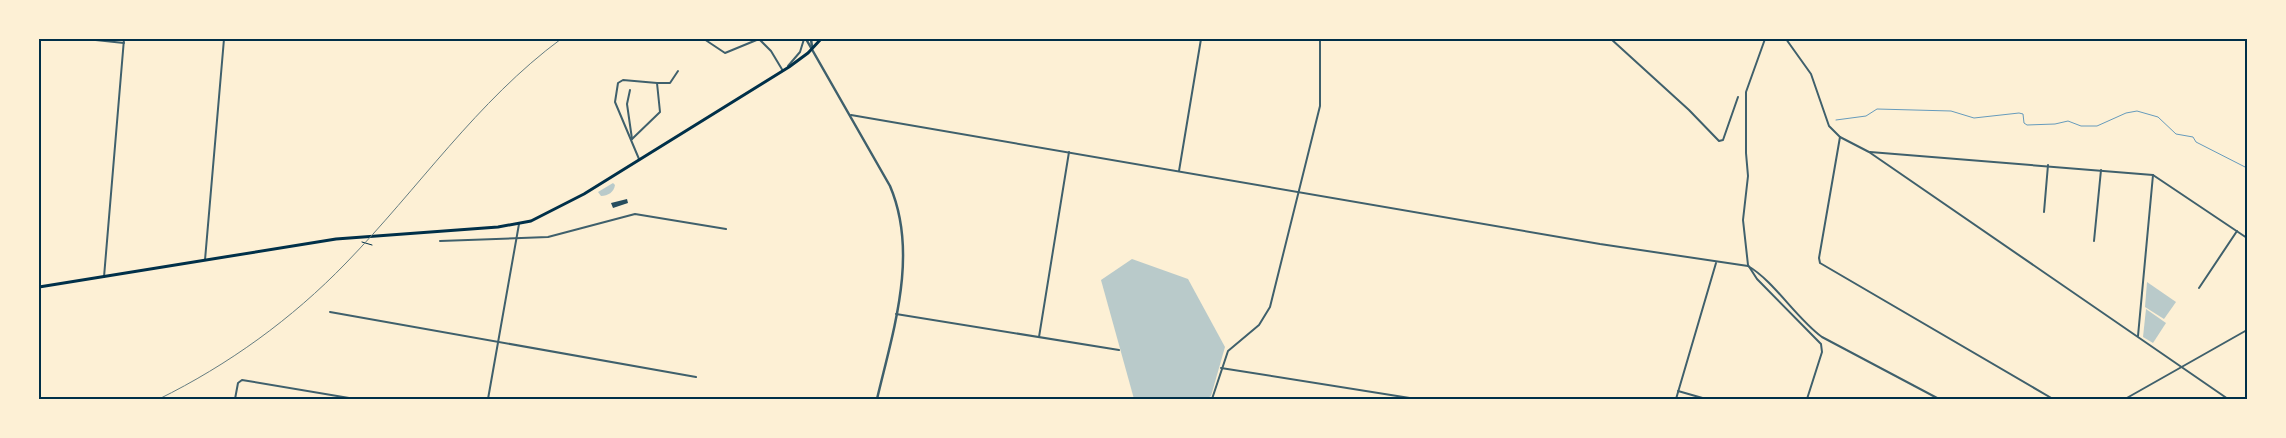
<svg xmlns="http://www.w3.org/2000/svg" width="2286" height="438" viewBox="0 0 2286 438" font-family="Raleway,sans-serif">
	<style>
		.green { fill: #b9caca }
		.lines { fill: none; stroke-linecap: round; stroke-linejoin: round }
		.stream { stroke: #669bbc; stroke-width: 1 }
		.building { fill: #264d5e }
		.path { stroke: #003049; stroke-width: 1 }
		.minor { stroke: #3f606c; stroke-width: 2 }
		.tertiary { stroke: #3f606c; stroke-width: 2.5 }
		.primary { stroke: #003049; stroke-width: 3 }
		.rail { stroke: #657d81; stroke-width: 1 }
		.neatline { fill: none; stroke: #003049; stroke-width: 2 }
	</style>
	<rect width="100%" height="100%" fill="#fdf0d5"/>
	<!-- green -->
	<g class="green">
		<path d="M613 183 615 185C614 192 608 196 601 196L598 192Z"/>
		<path d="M1132 259 1188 279 1225 347 1211 396 1206 399H1134L1101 280Z"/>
		<path d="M2147 282 2176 302 2164 319 2145 307Z"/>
		<path d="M2146 309 2166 323 2153 343 2143 337Z"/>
	</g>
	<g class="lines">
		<!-- stream -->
		<path class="stream" d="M1836 120 1866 116 1877 109 1951 111 1974 118 2019 113 2023 114 2024 123 2027 125 2055 124 2068 121 2081 126H2097L2126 113 2137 111 2158 117 2176 134 2193 137 2196 142 2247 168"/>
	</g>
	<!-- building -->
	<path class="building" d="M627 199 628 203 613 208 611 203Z"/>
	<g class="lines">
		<!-- path -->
		<path class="path" d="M362 242 372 245"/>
		<!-- minor -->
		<g class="minor">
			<path d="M86 39 124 43"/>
			<path d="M704 39 725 53 759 39 771 51 783 71"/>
			<path d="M1611 39 1689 110 1719 141 1723 140 1738 97"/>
			<path d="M1765 39 1746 92V153L1748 176 1743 220 1748 265 1757 279 1821 344 1822 352 1807 399"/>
			<path d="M1786 39 1811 74 1829 126 1840 137 1869 152 2228 399"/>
			<path d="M788 66 800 52 804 39"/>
			<path d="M657 83H670L678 71"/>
			<path d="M630 90 627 104 632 139"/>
			<path d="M851 115 1600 244 1748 266"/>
			<path d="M1840 137 1819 258 1820 263 2053 399"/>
			<path d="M631 140 615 102 618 83 623 80 657 83 660 112 631 140 639 159"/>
			<path d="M1870 152 2153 175 2247 238"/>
			<path d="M1179 171 1201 39"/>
			<path d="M2044 212 2048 165"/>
			<path d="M440 241 548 237 635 214 726 229"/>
			<path d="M2094 241 2101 170"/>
			<path d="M205 260 224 39"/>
			<path d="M1748 266C1774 281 1796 318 1822 337L1939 399"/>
			<path d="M104 277 124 39"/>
			<path d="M2199 288 2237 231"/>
			<path d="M330 312 696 377"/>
			<path d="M896 314 1119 350"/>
			<path d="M2138 336 2153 175"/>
			<path d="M1039 337 1069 152"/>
			<path d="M1221 368 1416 399"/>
			<path d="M1678 391 1706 399"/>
			<path d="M235 399 238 383 242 380 355 399"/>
			<path d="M488 399 519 224"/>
			<path d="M1212 399 1228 351 1259 325 1270 307 1320 106V39"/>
			<path d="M1676 399 1716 263"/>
			<path d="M2125 399 2247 330"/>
		</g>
		<!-- tertiary -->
		<g class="tertiary">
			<path d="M806 39 890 186C919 254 893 331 877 399"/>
			<path d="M811 39 812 47"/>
		</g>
		<!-- primary -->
		<path class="primary" d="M39 287 336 239 498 227 531 221 584 194 789 67 808 53 821 39"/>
		<!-- rail -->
		<path class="rail" d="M159 399C228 365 292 319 346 263 418 189 477 101 561 39"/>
	</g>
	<!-- border -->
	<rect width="2286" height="438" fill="none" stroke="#fdf0d5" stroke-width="80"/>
	<rect x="40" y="40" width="2206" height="358" class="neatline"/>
</svg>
